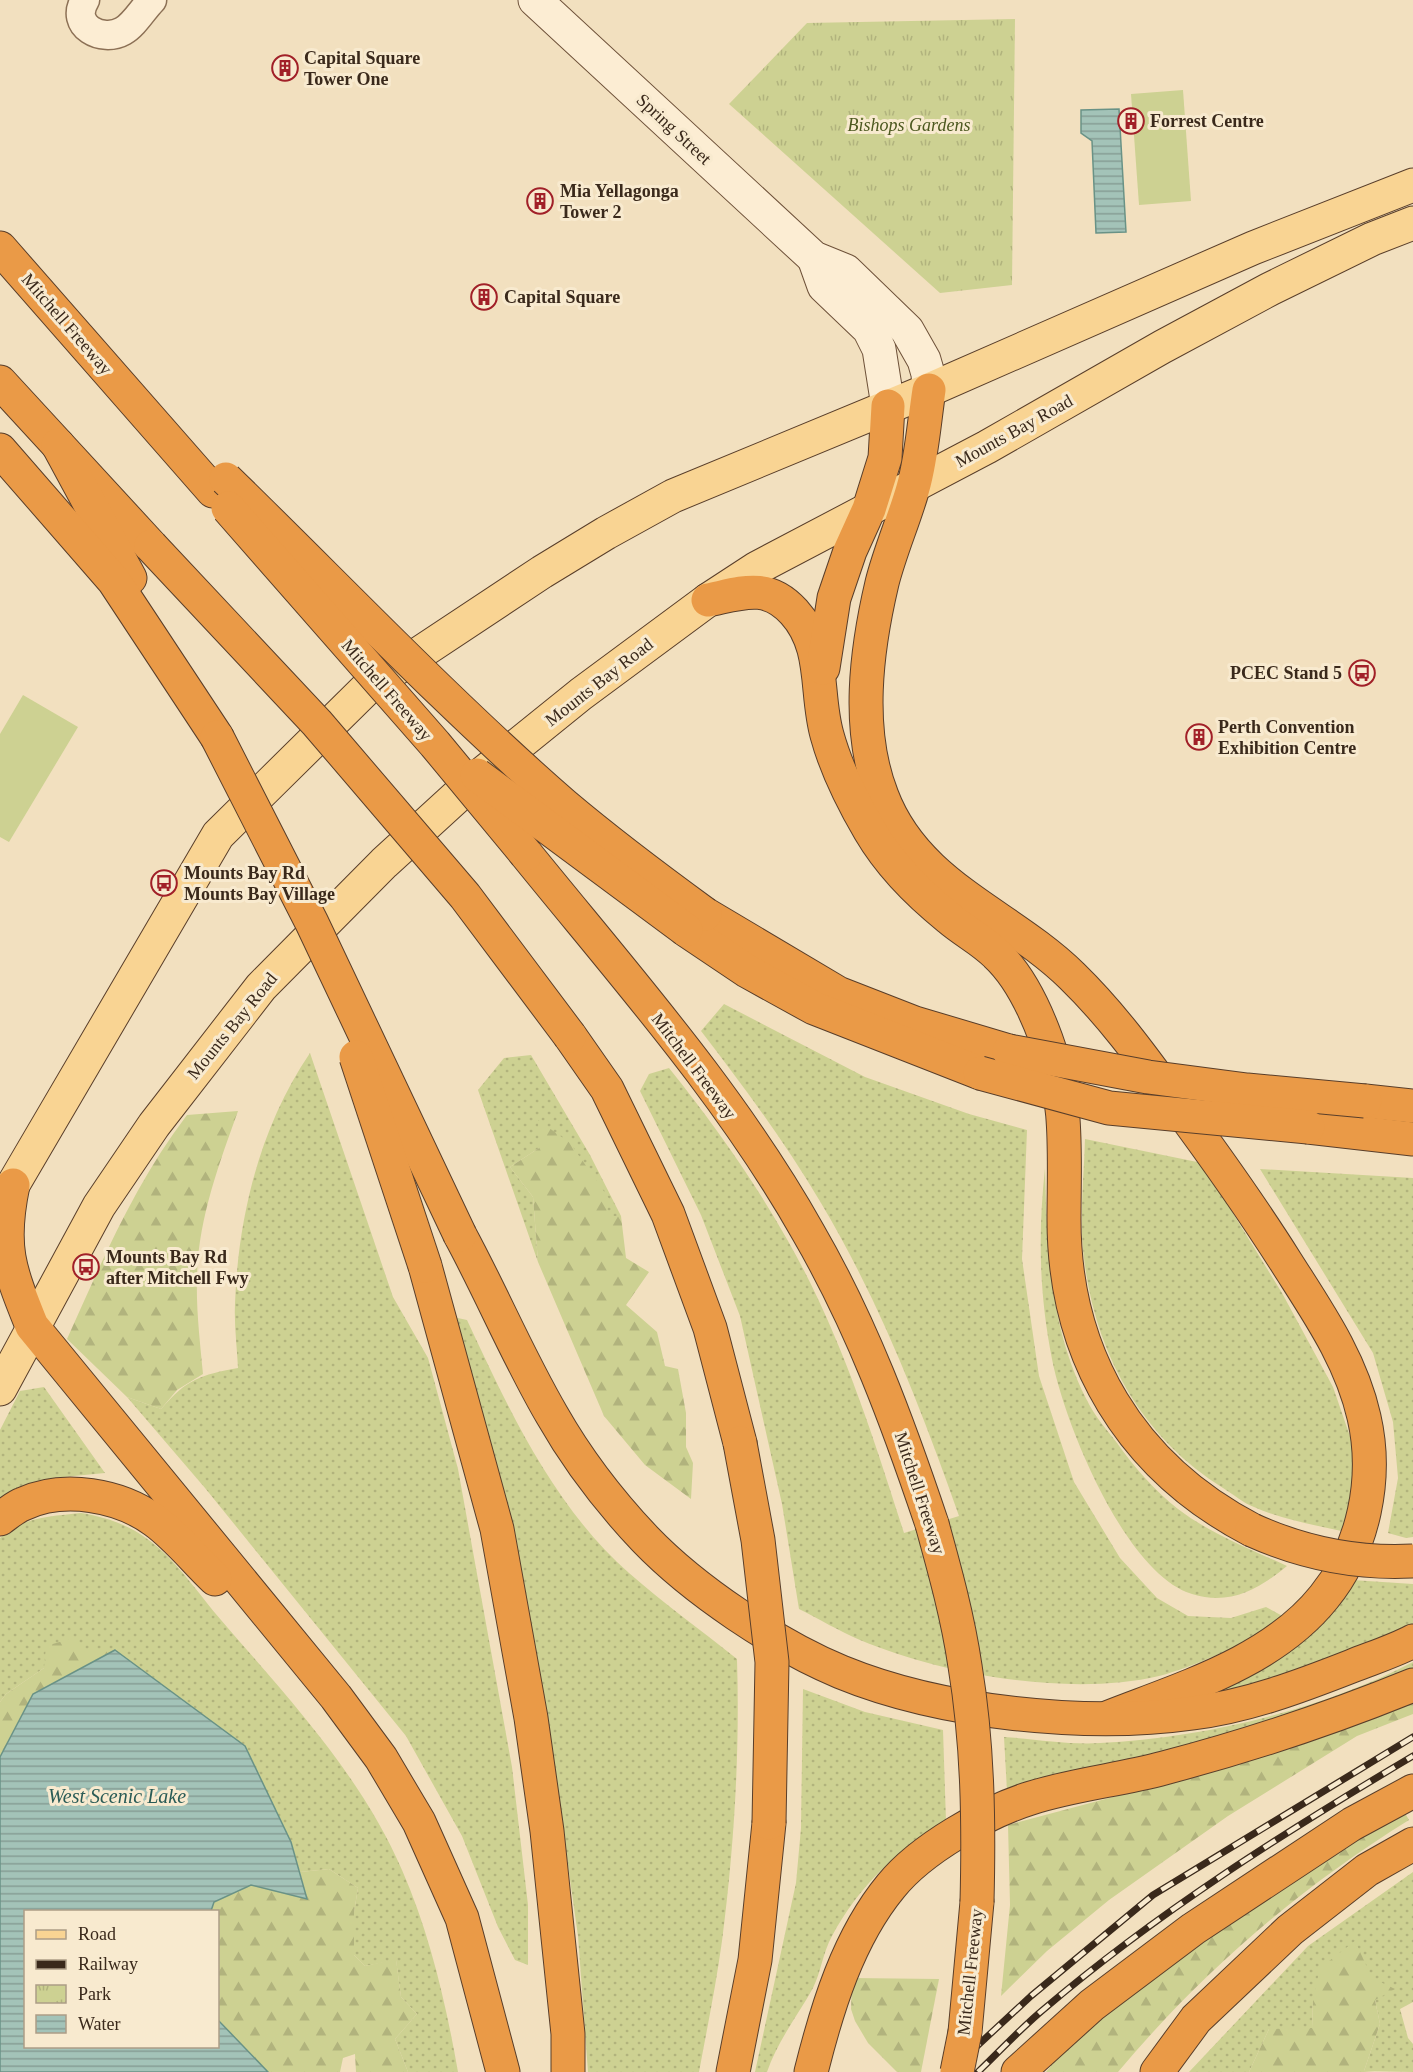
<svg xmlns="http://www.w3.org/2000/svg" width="1413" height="2072" viewBox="0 0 1413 2072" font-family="'Times New Roman',serif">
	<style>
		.grass { fill: url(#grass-dots) }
		.forest { fill: url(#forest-firs) }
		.park { fill: url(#park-tufts) }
		.pitch { fill: #cdd192 }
		.water { fill: url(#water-rules); stroke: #699286; stroke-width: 1.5 }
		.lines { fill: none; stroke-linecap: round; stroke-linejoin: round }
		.street-casing { stroke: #8c7055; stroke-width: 31 }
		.secondary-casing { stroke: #6e5139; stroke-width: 35 }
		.primary-casing { stroke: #593e2a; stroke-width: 35 }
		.highway-casing { stroke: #593e2a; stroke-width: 35 }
		.street { stroke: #fcedd3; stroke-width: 28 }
		.secondary { stroke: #fcedd3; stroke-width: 33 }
		.primary { stroke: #f9d493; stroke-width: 33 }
		.highway { stroke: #ea9a47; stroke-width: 33 }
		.rail-casing { stroke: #3a291b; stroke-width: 7 }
		.rail { stroke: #f8eacf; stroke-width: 4.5; stroke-dasharray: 14; stroke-linecap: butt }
		.highway-bridge-casing { stroke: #593e2a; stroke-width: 35; stroke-linecap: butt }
		.highway-bridge { stroke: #ea9a47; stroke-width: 33 }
		.labels { text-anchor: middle; stroke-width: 6; stroke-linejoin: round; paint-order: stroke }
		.poi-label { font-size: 18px; font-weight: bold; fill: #3a291b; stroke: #f8eacf; text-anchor: start }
		.park-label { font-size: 18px; font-style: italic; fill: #4d5920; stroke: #f8eacf }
		.street-label { font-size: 18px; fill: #3a291b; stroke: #f8eacf }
		.water-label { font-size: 20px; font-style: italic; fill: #295b56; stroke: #f8eacf }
	</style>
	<defs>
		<pattern id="grass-dots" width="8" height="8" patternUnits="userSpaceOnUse" patternTransform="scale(1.5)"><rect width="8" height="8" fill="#cdd192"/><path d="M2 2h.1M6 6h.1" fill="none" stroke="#b1b37d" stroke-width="1.8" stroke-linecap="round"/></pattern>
		<pattern id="forest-firs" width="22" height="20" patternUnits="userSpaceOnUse" patternTransform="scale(1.5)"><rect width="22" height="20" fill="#cdd192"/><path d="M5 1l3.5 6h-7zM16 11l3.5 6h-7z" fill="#b1b37d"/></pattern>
		<pattern id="park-tufts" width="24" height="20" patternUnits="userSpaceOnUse" patternTransform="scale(1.5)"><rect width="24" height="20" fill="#cdd192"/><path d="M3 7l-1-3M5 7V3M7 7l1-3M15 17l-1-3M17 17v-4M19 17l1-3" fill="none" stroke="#b1b37d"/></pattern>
		<pattern id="water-rules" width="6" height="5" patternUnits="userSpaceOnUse" patternTransform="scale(1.5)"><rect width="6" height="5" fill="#a3c3b8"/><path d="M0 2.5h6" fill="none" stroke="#869e95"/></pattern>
	</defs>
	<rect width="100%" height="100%" fill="#f2e0bf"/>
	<!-- grass -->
	<g class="grass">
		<path d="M724 1004 865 1077 969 1114 1027 1130 1022 1259 1039 1376 1074 1482 1120 1558 1157 1598 1188 1616 1231 1618 1266 1607 1288 1619C1251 1639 1200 1666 1159 1676 1070 1697 944 1675 860 1640 839 1631 819 1619 799 1609L782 1504 740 1316 701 1215 640 1091 649 1074 669 1068C713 1123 753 1179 788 1241 840 1332 872 1433 904 1533L959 1516C921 1408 880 1302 821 1203 785 1142 744 1087 701 1031Z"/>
		<path d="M310 1053 393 1297 428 1358 458 1469 512 1767 528 1905V1965L515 1960 498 1927 462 1836 406 1736 205 1488 127 1397 161 1409C187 1379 200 1375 238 1368 237 1347 234 1325 235 1304 238 1217 260 1126 310 1053Z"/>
		<path d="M531 1055 590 1155 621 1216H605L539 1148 510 1167 533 1197 538 1262 478 1090 504 1058Z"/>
		<path d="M1085 1139 1202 1163 1282 1293 1333 1387 1355 1451 1353 1489 1346 1532C1315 1525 1283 1520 1254 1507 1243 1503 1233 1494 1223 1488 1141 1437 1095 1353 1084 1258 1079 1220 1084 1178 1085 1139Z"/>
		<path d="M1045 1168C1047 1251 1050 1332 1090 1406 1097 1419 1108 1431 1117 1443 1134 1467 1155 1491 1178 1509 1211 1534 1250 1549 1287 1566 1259 1589 1230 1606 1192 1594 1125 1574 1064 1422 1052 1359 1039 1293 1038 1234 1045 1168Z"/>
		<path d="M1260 1169 1413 1178V1537L1406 1538 1388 1533 1398 1478 1393 1422 1373 1353Z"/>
		<path d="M453 1317 467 1320C509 1410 553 1506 629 1573 663 1603 701 1630 737 1659 740 1753 734 1848 722 1941 716 1985 707 2029 699 2072H588L578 1936 549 1731Z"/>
		<path d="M44 1387 105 1473 53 1478 0 1501V1430L20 1391Z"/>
		<path d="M81 1513C110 1518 132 1526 155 1545 176 1561 203 1599 221 1620 288 1698 361 1775 402 1870 430 1934 446 2004 458 2072H408L395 2039 417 2014 401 1997 396 1960 365 1966 354 1955V1912L358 1888 329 1869 300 1872 291 1842 245 1746 115 1651 79 1650 44 1668 6 1694 0 1702V1538C20 1517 54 1516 81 1513Z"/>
		<path d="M1352 1580 1413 1584V1624L1316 1670 1196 1698Z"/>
		<path d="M1413 1662V1673L1263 1730 1007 1791 1004 1737C1036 1739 1069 1745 1100 1743 1204 1738 1321 1710 1413 1662Z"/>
		<path d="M803 1689 865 1712 943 1730 946 1821C897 1850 859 1886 832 1936 823 1952 821 1972 813 1988 798 2015 777 2042 767 2072H755L796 1883 801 1828Z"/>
		<path d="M1413 1872V2002L1400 2009 1408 2038 1413 2044V2072L1364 2071 1380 2024 1375 2000H1313L1312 2029H1269L1249 2072H1189L1308 1946Z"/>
	</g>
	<!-- forest -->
	<g class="forest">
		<path d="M238 1111C219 1164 198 1220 197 1277 196 1309 200 1342 203 1374L177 1390 161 1409 127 1397 67 1339C102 1261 135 1183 187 1115Z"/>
		<path d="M538 1120 570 1143 610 1200 605 1216H621L626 1258 649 1272 626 1305 657 1332 665 1366 678 1369 686 1413V1447L693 1463 691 1499 645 1465 604 1416 538 1262 533 1197 510 1167 539 1148Z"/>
		<path d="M73 1638 79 1650H115L33 1694 0 1757V1702L6 1694 44 1668 46 1646Z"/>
		<path d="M1413 1700V1714L1357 1736 1228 1816 1109 1900 1047 1951 1001 1996 1010 1905 1008 1825 1207 1772Z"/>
		<path d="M1402 1808 1409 1820C1298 1889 1202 1972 1118 2072H1046L1051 2066 1045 2056 1078 2026Z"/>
		<path d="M329 1869 358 1888 354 1912V1955L365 1966 396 1959 401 1997 417 2014 395 2039 408 2072H356L355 2054 343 2058 340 2072H268L218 2020V1912H211L214 1902 251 1885 307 1899 300 1872Z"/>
		<path d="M1355 1941 1372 1978 1395 1989 1375 2000 1380 2024 1364 2071 1375 2072H1249L1269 2029 1312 2028 1313 2000 1320 1968Z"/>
		<path d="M852 1978 939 1979 921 2072H897L868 2043 855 2021 851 2009Z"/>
	</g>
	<!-- park -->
	<path class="park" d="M1015 19 1012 285 940 293 729 104 807 23Z"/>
	<!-- pitch -->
	<g class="pitch">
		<path d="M1183 90 1191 201 1139 205 1131 94Z"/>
		<path d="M23 695 78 727 9 842 0 837V734Z"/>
	</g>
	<!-- water -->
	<g class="water">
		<path d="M1119 109 1126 232 1096 233 1092 141 1081 133V110Z"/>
		<path d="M115 1650 245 1746 291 1842 307 1899 251 1885 214 1902 211 1911 26 1912V2046H218V2020L268 2072H0V1757L33 1694Z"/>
	</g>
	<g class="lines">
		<!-- street casing -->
		<g class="street-casing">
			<path id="street" d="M85 0C69 26 102 43 123 31 134 25 143 9 152 0"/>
		</g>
		<!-- secondary casing -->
		<g class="secondary-casing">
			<g id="secondary">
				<path d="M535 0 814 258 846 271 907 330 924 360 928 374 929 390"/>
				<path d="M814 258 824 286 869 329 879 349 888 406"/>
			</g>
		</g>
		<!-- primary casing -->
		<g class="primary-casing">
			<g id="primary">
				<path d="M0 1207 218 835 367 688 542 572 606 533 673 496 929 390 1253 248 1413 185"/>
				<path d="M0 1389 99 1206 154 1125 261 987 384 863 477 778 581 694 708 600 757 568 987 447 1162 347 1270 289 1372 239 1413 223"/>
			</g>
		</g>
		<!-- highway casing -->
		<g class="highway-casing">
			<g id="highway">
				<path d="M0 248 213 491"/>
				<path d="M0 382 151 546"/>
				<path d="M929 390C924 422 922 457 913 488 904 520 890 551 882 583 866 651 856 730 882 796 916 886 1009 914 1072 976 1110 1013 1141 1055 1172 1098 1212 1152 1250 1205 1286 1262 1317 1311 1351 1359 1364 1417 1378 1478 1364 1548 1324 1597 1272 1662 1183 1688 1109 1717"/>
				<path d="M58 445 130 578"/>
				<path d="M0 450 114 581 217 737"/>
				<path d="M708 600C742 593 767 582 794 612 826 647 815 693 827 735 836 768 853 802 870 831 890 865 919 894 949 918 964 931 982 940 996 954 1020 976 1035 1009 1046 1039 1069 1098 1064 1158 1064 1220 1064 1356 1131 1467 1252 1530"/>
				<path d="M823 668 834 598 850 551 869 509 885 458 888 406"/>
				<path d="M526 854C624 975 731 1095 808 1232 862 1325 898 1423 932 1524"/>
				<path d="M705 914 838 993 915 1023 1009 1051"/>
				<path d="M686 930 747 971 814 1008 980 1073"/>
				<path d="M570 1036 607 1089 668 1214 710 1328 740 1443"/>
				<path d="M1365 1101 1413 1106"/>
				<path d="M1308 1127 1413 1139"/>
				<path d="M13 1185C0 1247 9 1269 32 1326L336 1697 381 1758 419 1822 462 1918 503 2072"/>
				<path d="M460 1235C492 1294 518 1357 552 1415 577 1459 610 1502 645 1539 694 1590 776 1645 841 1672 941 1713 1086 1728 1193 1713 1248 1706 1301 1686 1352 1666 1372 1658 1394 1651 1413 1641"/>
				<path d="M425 1266 497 1529 531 1718 547 1831 568 2034V2072"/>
				<path d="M0 1519C7 1514 15 1507 23 1504 64 1485 120 1495 155 1521 177 1537 195 1560 215 1579"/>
				<path d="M965 2032 977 1902"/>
				<path d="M733 2072 755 1960 769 1823"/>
				<path d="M811 2072C827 2008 848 1938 891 1886 921 1849 986 1812 1031 1798 1075 1784 1120 1780 1164 1768 1248 1746 1332 1718 1413 1685"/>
				<path d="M1018 2072 1092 2005 1193 1929 1352 1824 1413 1791"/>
				<path d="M1157 2072 1196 2019 1290 1930 1367 1870 1413 1844"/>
			</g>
		</g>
		<!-- street -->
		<use href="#street" class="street"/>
		<!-- secondary -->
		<use href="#secondary" class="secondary"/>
		<!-- primary -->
		<use href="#primary" class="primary"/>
		<!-- highway -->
		<use href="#highway" class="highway"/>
		<!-- rail casing -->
		<g class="rail-casing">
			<g id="rail">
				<path d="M949 2072 1031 1996 1153 1895 1413 1737"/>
				<path d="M978 2072C1000 2051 1021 2028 1044 2009 1158 1912 1285 1832 1413 1756"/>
			</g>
		</g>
		<!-- rail -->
		<use href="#rail" class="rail"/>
		<!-- highway-bridge casing -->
		<g class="highway-bridge-casing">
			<g id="highway-bridge">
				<path d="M226 479C338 588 446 702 564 805 609 843 657 879 705 914"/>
				<path d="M228 508 435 744 526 854"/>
				<path d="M151 546 317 723 465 896 570 1036"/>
				<path d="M217 737 312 923 460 1235"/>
				<path d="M477 775 686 930"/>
				<path d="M1009 1051 1148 1077 1247 1090 1365 1101"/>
				<path d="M356 1057 425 1266"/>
				<path d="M980 1073 1109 1108 1308 1127"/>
				<path d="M740 1443 758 1540 772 1662 769 1823"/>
				<path d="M932 1524C945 1571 958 1618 965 1666 978 1745 979 1823 977 1902"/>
				<path d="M1252 1530C1303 1553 1357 1564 1413 1561"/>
				<path d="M957 2072 965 2032"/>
			</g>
		</g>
		<!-- highway-bridge -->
		<use href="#highway-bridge" class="highway-bridge"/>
	</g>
	<!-- icons -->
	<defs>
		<g id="building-ring" transform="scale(1.35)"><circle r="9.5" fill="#f8eacf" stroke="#a12028" stroke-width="1.5"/><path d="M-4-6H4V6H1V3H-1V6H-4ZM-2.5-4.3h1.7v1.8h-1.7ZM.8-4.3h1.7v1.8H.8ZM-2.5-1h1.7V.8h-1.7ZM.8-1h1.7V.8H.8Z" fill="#a12028"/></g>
		<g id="bus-ring" transform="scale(1.35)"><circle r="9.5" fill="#f8eacf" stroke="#a12028" stroke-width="1.5"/><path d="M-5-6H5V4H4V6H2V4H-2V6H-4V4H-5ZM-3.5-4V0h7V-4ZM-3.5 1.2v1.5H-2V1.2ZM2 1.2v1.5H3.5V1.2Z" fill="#a12028"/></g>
	</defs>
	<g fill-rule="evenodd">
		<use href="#building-ring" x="285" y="68"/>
		<use href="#building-ring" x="1131" y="121"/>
		<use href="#building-ring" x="540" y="201"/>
		<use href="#building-ring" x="484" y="297"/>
		<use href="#bus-ring" x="1362" y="673"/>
		<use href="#building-ring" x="1199" y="737"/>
		<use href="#bus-ring" x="164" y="883"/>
		<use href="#bus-ring" x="86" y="1267"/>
	</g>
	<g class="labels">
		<!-- poi labels -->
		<g class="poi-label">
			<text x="304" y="64">Capital Square<tspan x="304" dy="21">Tower One</tspan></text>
			<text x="1150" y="127">Forrest Centre</text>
			<text x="560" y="197">Mia Yellagonga<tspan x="560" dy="21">Tower 2</tspan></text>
			<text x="504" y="303">Capital Square</text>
			<text x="1342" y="679" text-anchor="end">PCEC Stand 5</text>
			<text x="1218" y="733">Perth Convention<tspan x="1218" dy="21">Exhibition Centre</tspan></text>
			<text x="184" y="879">Mounts Bay Rd<tspan x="184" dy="21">Mounts Bay Village</tspan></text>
			<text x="106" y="1263">Mounts Bay Rd<tspan x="106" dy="21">after Mitchell Fwy</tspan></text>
		</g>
		<!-- park labels -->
		<g class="park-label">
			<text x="909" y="131">Bishops Gardens</text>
		</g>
		<!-- street labels -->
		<g class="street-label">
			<text transform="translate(674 129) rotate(43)" y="6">Spring Street</text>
			<text transform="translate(67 324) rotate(49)" y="6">Mitchell Freeway</text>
			<text transform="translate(1014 431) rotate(-29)" y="6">Mounts Bay Road</text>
			<text transform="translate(599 682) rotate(-38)" y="6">Mounts Bay Road</text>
			<text transform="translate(387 690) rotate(49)" y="6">Mitchell Freeway</text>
			<text transform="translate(232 1026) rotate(-51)" y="6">Mounts Bay Road</text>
			<text transform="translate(694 1066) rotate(53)" y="6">Mitchell Freeway</text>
			<text transform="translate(920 1493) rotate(72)" y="6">Mitchell Freeway</text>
			<text transform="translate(970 1972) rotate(-84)" y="6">Mitchell Freeway</text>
		</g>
		<!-- water labels -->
		<g class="water-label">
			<text x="117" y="1803">West Scenic Lake</text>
		</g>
	</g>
	<!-- legend -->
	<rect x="24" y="1910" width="195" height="138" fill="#f8eacf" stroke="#ac9d87" stroke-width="1.5"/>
	<rect x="36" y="1930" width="30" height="9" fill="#f9d493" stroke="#ac9d87" stroke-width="1.5"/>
	<text x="78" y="1940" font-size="18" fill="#3a291b">Road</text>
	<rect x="36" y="1960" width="30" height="9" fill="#3a291b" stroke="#ac9d87" stroke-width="1.5"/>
	<text x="78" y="1970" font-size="18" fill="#3a291b">Railway</text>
	<rect x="36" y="1985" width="30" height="18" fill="url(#park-tufts)" stroke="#ac9d87" stroke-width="1.5"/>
	<text x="78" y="2000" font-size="18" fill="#3a291b">Park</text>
	<rect x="36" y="2015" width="30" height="18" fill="url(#water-rules)" stroke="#ac9d87" stroke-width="1.5"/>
	<text x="78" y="2030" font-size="18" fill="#3a291b">Water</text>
</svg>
